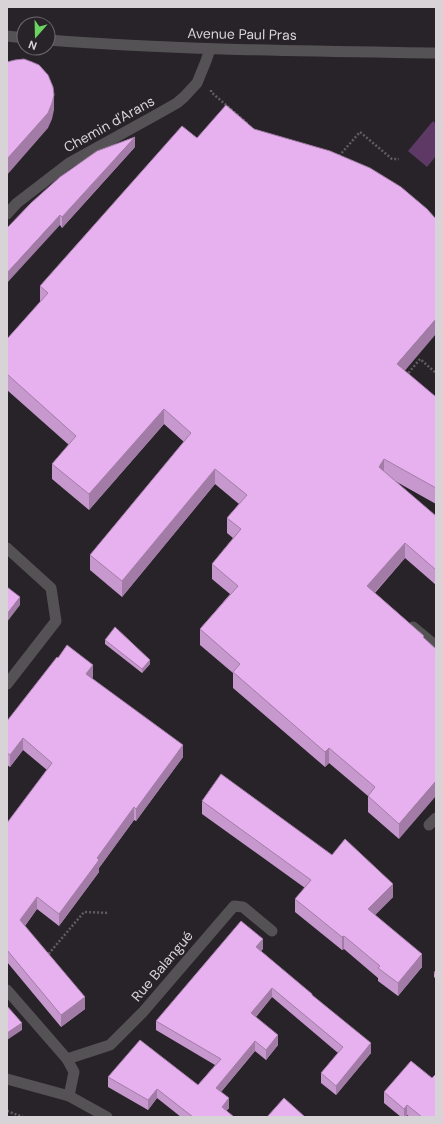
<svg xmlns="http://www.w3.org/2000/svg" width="443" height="1124" viewBox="0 0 443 1124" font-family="'DM Sans',sans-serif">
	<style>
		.green { fill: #5f3965 }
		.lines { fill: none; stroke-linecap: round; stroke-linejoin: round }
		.path { stroke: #615d62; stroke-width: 2.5; stroke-dasharray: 2 2; stroke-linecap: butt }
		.service { stroke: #555255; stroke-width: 11 }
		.minor { stroke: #555255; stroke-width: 11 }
		.tertiary { stroke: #555255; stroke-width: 11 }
		.wall { fill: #c798ce }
		.shaded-wall { fill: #a27ca7 }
		.building { fill: #e7b1ef; stroke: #a27ca7 }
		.labels { text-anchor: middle; stroke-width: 4; stroke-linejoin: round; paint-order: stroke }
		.street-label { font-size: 14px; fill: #d7d3d7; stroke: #272328 }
	</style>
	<rect width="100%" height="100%" fill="#272328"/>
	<!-- green -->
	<path class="green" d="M433 121 436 124V156L427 167 408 151Z"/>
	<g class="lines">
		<!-- path -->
		<g class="path">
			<path d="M211 90V92L248 124"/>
			<path d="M339 156 360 132 392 159H399"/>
			<path d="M406 376 420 359 436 373"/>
			<path d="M46 957 84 912 109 913"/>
			<path d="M7 1111 23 1117"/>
		</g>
		<!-- service -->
		<g class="service">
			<path d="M413 627 436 646"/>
			<path d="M429 825 436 818"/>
		</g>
		<!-- minor -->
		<g class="minor">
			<path d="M7 214 17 203 69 163 154 116 177 103 184 97 197 83 206 61 210 49"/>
			<path d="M7 548 51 588 56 621 7 684"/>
			<path d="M7 990 67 1059 74 1072 69 1096"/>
			<path d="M67 1059 110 1045 143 1012 234 906 243 907 272 931"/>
			<path d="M7 1079 69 1096 107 1117"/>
		</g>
		<!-- tertiary -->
		<g class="tertiary">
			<path d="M7 36 24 38"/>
			<path d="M48 40C177 50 307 51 436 53"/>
		</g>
	</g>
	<!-- wall -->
	<g class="wall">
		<path d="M135 147 62 228 60 225 7 228Z"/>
		<path d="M40 286 404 371 436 397V504L395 481 436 516V585L405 558 375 593 424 636 399 839 368 812V796L329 763 325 767 233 688V673L200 645V629L230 594 212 579V564L233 538 227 533V518L239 504 215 484 122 597 90 570V555L184 442 164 424 89 510 52 479V464L69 445 7 390V339L41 302 40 301Z"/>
		<path d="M105 640 150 664 142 673 105 644Z"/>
		<path d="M93 677 92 678 183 757 136 821 134 820 99 868V872L59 926 37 909 25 926 85 1009 61 1027 7 962V823L47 770 23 750 10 767 7 765V721Z"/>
		<path d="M202 801 332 855 393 897 375 915 422 967 398 996 378 981V978L344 949 342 950 295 912V899L305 888 202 814Z"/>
		<path d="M263 949 261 951 312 996 371 1053 336 1095 321 1083V1073L338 1053 272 997 256 1017 278 1045 266 1060 255 1051 221 1092 229 1108 226 1111 234 1117H181L157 1098 148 1110 108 1087V1077L198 1085 215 1065 156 1030V1021Z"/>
		<path d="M436 970V979L434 977V973Z"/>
		<path d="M432 1078 436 1117H410L407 1115 406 1117H401L384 1103V1092Z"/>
	</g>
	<!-- shaded-wall -->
	<g class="shaded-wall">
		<path d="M54 95V110L52 119 48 128 7 175V159Z"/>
		<path d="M135 137V147L62 228V217Z"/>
		<path d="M60 215V225L7 283V273Z"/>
		<path d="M436 319V334L397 380V364Z"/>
		<path d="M164 409V424L89 510V494Z"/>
		<path d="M384 459V475L379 467Z"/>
		<path d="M215 469V484L122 597V581Z"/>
		<path d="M405 543V558L367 601V586Z"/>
		<path d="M20 597V605L7 622V614Z"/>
		<path d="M150 660V664L142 673V669Z"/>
		<path d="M93 665V677L86 686V674Z"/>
		<path d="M23 738V750L10 767V755Z"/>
		<path d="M183 745V757L136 821V809Z"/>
		<path d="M329 748V763L325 767V752Z"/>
		<path d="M436 781V796L399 839V824Z"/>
		<path d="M134 807V820L99 868V872L59 926V914L97 858Z"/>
		<path d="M393 884V897L368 922V909Z"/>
		<path d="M37 897V909L20 932V920Z"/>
		<path d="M344 936V949L342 950V937Z"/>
		<path d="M263 939V949L256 957V947Z"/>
		<path d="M422 954V967L398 996V983Z"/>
		<path d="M272 988V997L251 1022V1013Z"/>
		<path d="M85 997V1009L61 1027V1015Z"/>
		<path d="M22 1023V1030L7 1040V1033Z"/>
		<path d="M278 1035V1045L266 1060V1050Z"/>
		<path d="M255 1041V1051L216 1098V1088Z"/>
		<path d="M371 1043V1053L336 1095V1086Z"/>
		<path d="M157 1089V1098L148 1110V1100Z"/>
		<path d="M229 1098V1108L222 1117V1107Z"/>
		<path d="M407 1105V1115L406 1117H404V1109Z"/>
	</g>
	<!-- building -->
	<g class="building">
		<path d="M24 59 32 62 39 65 48 75 53 87 54 95 52 103 48 113 7 159V62L15 60Z"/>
		<path d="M226 105 254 129 330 151 370 168 401 187 427 209 436 219V319L397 364 436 397V488L384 459 379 467 436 516V570L405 543 367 586 424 636 423 637 436 649V781L399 824 368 796 375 787 329 748 325 752 233 672 240 664 200 629 238 586 212 564 241 529 227 518 247 495 215 469 122 581 90 555 191 433 164 409 89 494 52 464 76 436 7 374V339L48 293 40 286 182 126 197 138Z"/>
		<path d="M135 137 62 217 60 215 7 273V228L31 203 60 177 97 151Z"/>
		<path d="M7 587 20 597 7 614Z"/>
		<path d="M115 627 150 660 142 669 105 640Z"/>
		<path d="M67 645 93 665 86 674 183 745 136 809 134 807 97 858 99 860 59 914 37 897 20 920 85 997 61 1015 7 950V895L8 894H7V823L52 763 23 738 10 755 7 753V721L57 657 58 658Z"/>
		<path d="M221 774 332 855 345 839 393 884 368 909 422 954 398 983 378 968 380 966 344 936 342 937 295 899 311 880 202 801Z"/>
		<path d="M241 921 263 939 256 947 312 994V995L371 1043 336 1086 321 1073 343 1047 272 988 251 1013 278 1035 266 1050 255 1041 216 1088 229 1098 222 1107 234 1117H193L157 1089 148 1100 108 1077 140 1040 198 1085 221 1059 156 1021Z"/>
		<path d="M436 970V975L434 973Z"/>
		<path d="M7 1006 22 1023 7 1033Z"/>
		<path d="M411 1061 432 1078 436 1074V1117H422L407 1105 404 1109 384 1092Z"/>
		<path d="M284 1098 305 1117H267Z"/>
	</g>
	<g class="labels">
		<!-- street labels -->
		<g class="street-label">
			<text transform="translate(242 34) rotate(1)" y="5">Avenue Paul Pras</text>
			<text transform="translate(109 124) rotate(-29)" y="5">Chemin d'Arans</text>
			<text transform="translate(162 966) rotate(-50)" y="5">Rue Balangué</text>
		</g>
	</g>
	<!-- border -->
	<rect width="443" height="1124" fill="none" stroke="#d7d3d7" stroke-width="16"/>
	<!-- north arrow -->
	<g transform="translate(36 36) rotate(200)"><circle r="19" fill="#272328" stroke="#6d696e"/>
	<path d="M0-3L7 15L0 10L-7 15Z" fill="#6cd362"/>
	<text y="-6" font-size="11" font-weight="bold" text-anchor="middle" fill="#d7d3d7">N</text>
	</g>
</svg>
